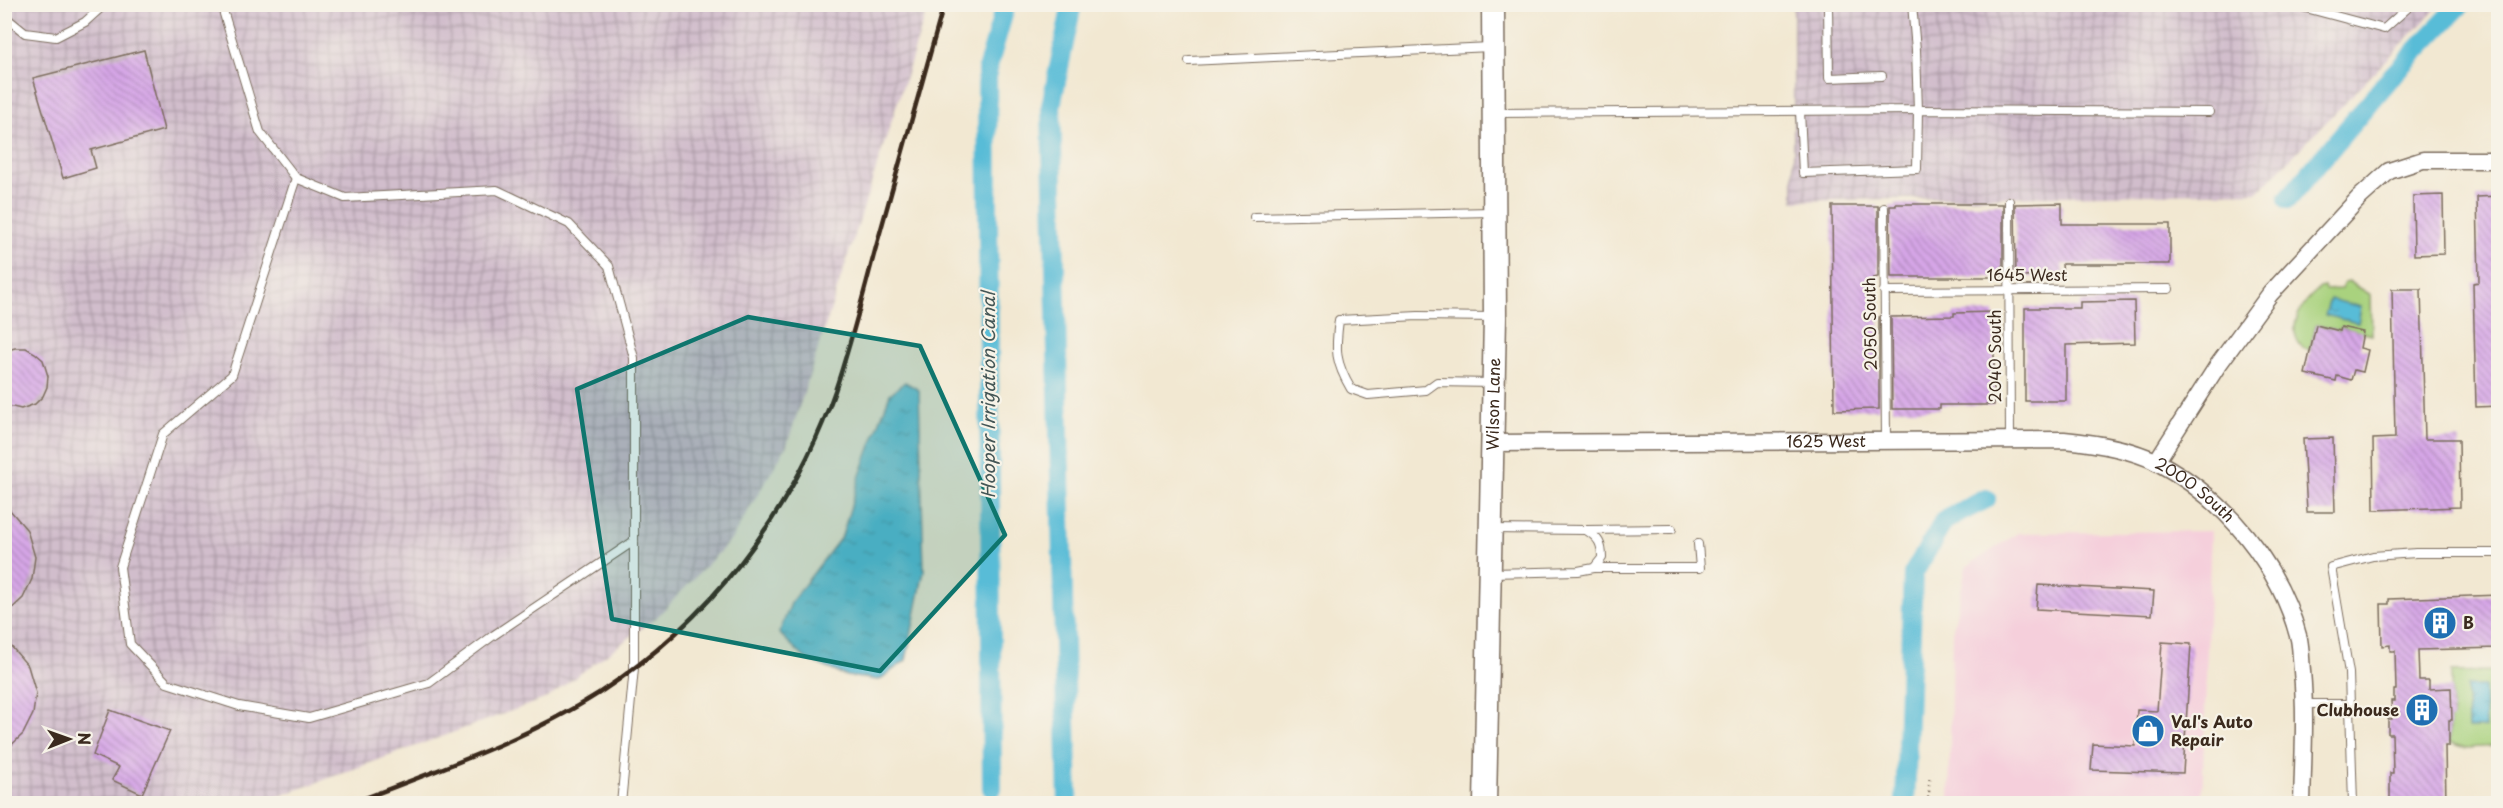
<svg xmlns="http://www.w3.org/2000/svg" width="2503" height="808" viewBox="0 0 2503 808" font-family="'Playpen Sans',sans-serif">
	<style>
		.built { fill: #f5cfdb }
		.industrial { fill: url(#industrial-grid) }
		.pitch { fill: #a9d27e; stroke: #727e4e; stroke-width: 1.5 }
		.water { fill: url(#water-ripples); stroke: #4a737a; stroke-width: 1.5 }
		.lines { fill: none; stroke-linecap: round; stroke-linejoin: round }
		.canal { stroke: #59bcd7; stroke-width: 20 }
		.building { fill: url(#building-back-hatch) }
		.service-casing { stroke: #7b6c5d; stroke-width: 10 }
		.minor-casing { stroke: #7b6c5d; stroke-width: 19 }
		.secondary-casing { stroke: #7b6c5d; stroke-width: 25 }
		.path { stroke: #7b6c5d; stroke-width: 3; stroke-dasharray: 1.5 4.5; stroke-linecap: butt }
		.service { stroke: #fff; stroke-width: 8 }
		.minor { stroke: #fff; stroke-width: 16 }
		.secondary { stroke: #fff; stroke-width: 22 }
		.rail { stroke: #3b2a1e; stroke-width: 4.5 }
		.marked { fill: #0f766e; fill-opacity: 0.2; stroke: #0f766e; stroke-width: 4.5; stroke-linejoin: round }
		.labels { text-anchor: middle; stroke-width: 4.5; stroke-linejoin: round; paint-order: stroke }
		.street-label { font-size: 16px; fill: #3b2a1e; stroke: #f7f3e8 }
		.poi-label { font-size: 16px; font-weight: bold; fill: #3b2a1e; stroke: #f7f3e8; text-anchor: start }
		.water-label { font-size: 18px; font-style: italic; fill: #445656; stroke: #f7f3e8 }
	</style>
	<defs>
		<pattern id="industrial-grid" width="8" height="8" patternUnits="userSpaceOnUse" patternTransform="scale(1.5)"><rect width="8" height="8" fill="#d1bdcc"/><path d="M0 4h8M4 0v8" fill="none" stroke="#ab9aa5"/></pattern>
		<pattern id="water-ripples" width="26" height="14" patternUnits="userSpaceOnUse" patternTransform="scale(1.5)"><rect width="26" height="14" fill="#59bcd7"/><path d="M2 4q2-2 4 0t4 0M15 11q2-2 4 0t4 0" fill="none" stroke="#4b99ae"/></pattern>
		<pattern id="building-back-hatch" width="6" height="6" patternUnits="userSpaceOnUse" patternTransform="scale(1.5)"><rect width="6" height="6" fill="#d6a6e7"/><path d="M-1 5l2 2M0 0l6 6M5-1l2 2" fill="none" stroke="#af87bb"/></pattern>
	</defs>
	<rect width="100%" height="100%" fill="#f7f3e8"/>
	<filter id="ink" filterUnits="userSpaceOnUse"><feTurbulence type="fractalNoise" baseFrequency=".0167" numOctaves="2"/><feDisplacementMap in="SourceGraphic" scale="12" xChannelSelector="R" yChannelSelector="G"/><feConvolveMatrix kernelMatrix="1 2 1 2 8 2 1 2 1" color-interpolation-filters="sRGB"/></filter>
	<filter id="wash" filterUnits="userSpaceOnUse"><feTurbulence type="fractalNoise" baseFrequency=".008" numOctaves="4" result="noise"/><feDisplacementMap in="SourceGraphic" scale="24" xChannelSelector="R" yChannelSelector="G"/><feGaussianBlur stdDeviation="1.35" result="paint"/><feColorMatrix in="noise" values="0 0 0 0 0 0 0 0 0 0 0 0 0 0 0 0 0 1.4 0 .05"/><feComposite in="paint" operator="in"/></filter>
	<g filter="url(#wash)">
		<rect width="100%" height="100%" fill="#f2e8d2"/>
		<!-- built -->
		<path class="built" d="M2211 531 2202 803 1949 804 1952 633 1966 567 2018 533Z"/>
		<!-- industrial -->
		<g class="industrial">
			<path d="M5 5H929L787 445 731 540 656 618 547 698 261 803 5 804Z"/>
			<path d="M1793 5H2440L2258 192 1793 201Z"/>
		</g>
		<!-- pitch -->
		<g class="pitch">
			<path d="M2350 282 2371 295 2372 335 2341 327 2340 331 2316 325 2310 350 2303 348C2284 329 2302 302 2320 288L2324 287 2325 290 2341 289 2344 283Z"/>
			<path d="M2498 668V674L2495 677 2498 682 2497 746 2466 748 2449 743V720L2452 719 2451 672 2494 671Z"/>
		</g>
		<!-- water -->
		<g class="water">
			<path d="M2330 299 2361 307 2358 323 2325 315Z"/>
			<path d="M905 382 919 390 924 571 906 660 879 680 846 676 805 658 779 633 792 601 842 536 860 475 890 394Z"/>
			<path d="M2467 686H2484L2485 728H2468Z"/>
		</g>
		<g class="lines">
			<!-- canal -->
			<g class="canal">
				<path d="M2288 199 2392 76 2461 4"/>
				<path d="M992 788 987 70 1006 4"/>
				<path d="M1068 804 1051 106 1072 4"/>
				<path d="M1905 804 1913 574 1944 521 1986 499"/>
			</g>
		</g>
		<g id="blocks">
			<!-- building -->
			<g class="building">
				<path d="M144 50 164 130 91 150 96 168 63 178 33 78Z"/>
				<path d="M2443 195 2444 254 2414 255 2413 196Z"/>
				<path d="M2499 196V406L2476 407 2473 283 2479 282 2477 197Z"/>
				<path d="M2062 203V224H2170V264H2062L2063 276 2016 277 2015 204Z"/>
				<path d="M1896 204H2003V277H1891L1890 206H1896Z"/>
				<path d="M1832 206H1878V277L1873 278V317H1879V409L1834 410Z"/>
				<path d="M2392 289H2421L2425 439H2459L2460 507 2374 510 2373 439 2395 438Z"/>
				<path d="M2134 301 2135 343 2066 345V401H2025V308H2080V302Z"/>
				<path d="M1994 312V405H1940V409H1892L1891 317 1954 316V313Z"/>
				<path d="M2316 325 2340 331 2341 327 2363 332 2360 348 2368 350 2363 372 2354 370 2351 380 2337 376 2336 381 2305 374Z"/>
				<path d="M15 348H26L35 353 43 360 48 376 47 387 43 396 35 404 21 409 4 405V351Z"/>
				<path d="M2333 438 2335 512H2307L2303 439Z"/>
				<path d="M4 503 27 530 35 557 32 579 23 598 4 616Z"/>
				<path d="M2038 585 2154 591 2152 615 2036 609Z"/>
				<path d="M2499 595V648L2418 650 2419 680H2429V689L2451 688 2452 720H2449V746H2445L2446 804H2390V773H2393L2392 734H2388V719H2392L2391 701H2394V690H2396L2395 651H2390V645L2382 646 2381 604H2389V599Z"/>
				<path d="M4 638 28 666 36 693 33 714 23 734 4 752Z"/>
				<path d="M2162 642 2191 644 2183 773 2091 770 2093 744 2135 746 2137 710 2157 711Z"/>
				<path d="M110 710 170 731 142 794 112 780 119 767 93 755Z"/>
			</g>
		</g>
	</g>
	<g filter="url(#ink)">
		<use href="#blocks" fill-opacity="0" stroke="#7b6c5d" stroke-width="1.5"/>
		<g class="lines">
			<!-- service casing -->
			<g class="service-casing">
				<g id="service">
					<path d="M221 4 260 132 296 178 345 198 497 190 569 224 609 266 634 358V668L621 804"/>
					<path d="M1828 4 1829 78 1882 76"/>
					<path d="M2291 4 2384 29 2412 4"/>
					<path d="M4 16 25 33 56 37 85 22 105 4"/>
					<path d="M1189 61 1491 47"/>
					<path d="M1800 111 1803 173 1917 169 1918 110 2209 112"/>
					<path d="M1495 113 1918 110 1916 50 1912 4"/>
					<path d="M296 178 232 375 163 434 120 567 130 644 167 683 239 706 309 718 429 683 494 635 634 541"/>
					<path d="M2009 201 2010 440"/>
					<path d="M1884 208 1886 439"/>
					<path d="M1254 217 1492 212"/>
					<path d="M1884 291 2169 289"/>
					<path d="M1492 383 1437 382 1426 390 1368 395 1351 389C1335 362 1335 350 1339 320L1418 316 1494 317"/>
					<path d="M1586 530 1672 529"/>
					<path d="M1594 568H1700L1698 544"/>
					<path d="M1491 573 1578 571 1594 568 1602 558C1602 544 1599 538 1586 530L1493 529"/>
					<path d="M2305 704H2350"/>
					<path d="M2353 804 2349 673 2331 567 2373 556 2416 553H2498"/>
				</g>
			</g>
			<!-- minor casing -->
			<g class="minor-casing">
				<g id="minor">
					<path id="s1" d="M1493 443 2064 440C2095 443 2129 448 2157 462 2225 498 2280 565 2299 639 2301 649 2301 661 2302 671 2306 715 2303 759 2302 804"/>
					<path d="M2156 462 2218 365 2270 294 2359 198 2389 171 2423 160H2498"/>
				</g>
			</g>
			<!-- secondary casing -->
			<g class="secondary-casing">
				<g id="secondary">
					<path id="s2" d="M1485 804 1495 317 1493 4"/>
				</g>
			</g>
			<!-- path -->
			<path class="path" d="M1928 804 1930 775"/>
			<!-- service -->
			<use href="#service" class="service"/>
			<!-- minor -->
			<use href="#minor" class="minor"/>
			<!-- secondary -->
			<use href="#secondary" class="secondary"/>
			<!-- rail -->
			<path class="rail" d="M350 804C434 771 522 742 599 693 708 622 792 514 835 391 851 344 863 295 876 247 899 166 921 85 944 4"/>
		</g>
	</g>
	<!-- marked area -->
	<path class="marked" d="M748 317 920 346 1005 535 880 671 612 619 577 389Z"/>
	<!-- icons -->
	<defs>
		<g id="building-disc" transform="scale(1.725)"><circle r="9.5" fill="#1f6fb2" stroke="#f7f3e8"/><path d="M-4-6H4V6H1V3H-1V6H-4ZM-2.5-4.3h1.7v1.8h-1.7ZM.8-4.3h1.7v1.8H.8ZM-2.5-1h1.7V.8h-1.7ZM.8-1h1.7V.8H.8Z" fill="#fff"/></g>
		<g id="shop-disc" transform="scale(1.725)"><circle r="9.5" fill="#1f6fb2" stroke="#f7f3e8"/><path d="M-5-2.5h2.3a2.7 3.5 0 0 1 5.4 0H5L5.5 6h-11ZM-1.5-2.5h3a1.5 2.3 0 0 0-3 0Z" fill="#fff"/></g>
	</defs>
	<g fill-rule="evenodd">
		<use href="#building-disc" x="2440" y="623"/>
		<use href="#building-disc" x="2422" y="710"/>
		<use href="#shop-disc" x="2148" y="731"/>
	</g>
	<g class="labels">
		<!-- street labels -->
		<g class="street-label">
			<text x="2027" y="281">1645 West</text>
			<text transform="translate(1870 324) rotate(-91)" y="6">2050 South</text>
			<text transform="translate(1995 356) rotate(-90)" y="6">2040 South</text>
			<text dy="6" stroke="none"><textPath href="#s2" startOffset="400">Wilson Lane</textPath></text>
			<text dy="6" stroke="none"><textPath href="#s1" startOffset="333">1625 West</textPath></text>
			<text dy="6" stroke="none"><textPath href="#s1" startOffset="714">2000 South</textPath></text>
		</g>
		<!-- poi labels -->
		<g class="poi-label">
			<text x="2463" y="629">B</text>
			<text x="2399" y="716" text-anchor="end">Clubhouse</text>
			<text x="2171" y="728">Val's Auto<tspan x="2171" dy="18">Repair</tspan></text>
		</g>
		<!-- water labels -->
		<g class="water-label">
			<text transform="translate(989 395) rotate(-90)" y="6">Hooper Irrigation Canal</text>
		</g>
	</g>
	<!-- margin -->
	<rect width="2503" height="808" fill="none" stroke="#f7f3e8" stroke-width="24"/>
	<!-- north arrow -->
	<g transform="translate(69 739) rotate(89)" stroke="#f7f3e8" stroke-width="4.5" paint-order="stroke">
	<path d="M0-4.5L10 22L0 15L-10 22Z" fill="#3b2a1e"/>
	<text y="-9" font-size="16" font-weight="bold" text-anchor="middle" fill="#3b2a1e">N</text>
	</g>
</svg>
